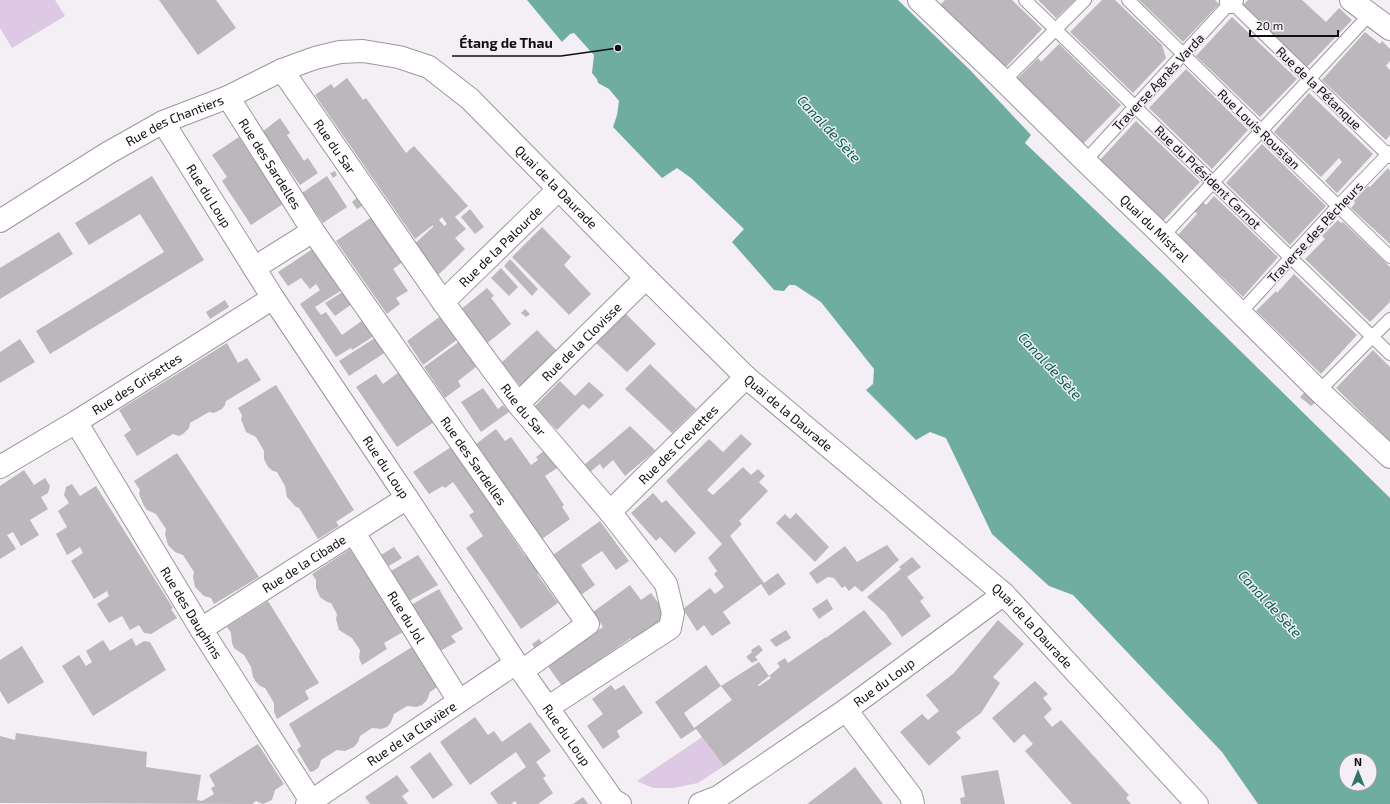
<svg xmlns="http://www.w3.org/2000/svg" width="1390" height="804" viewBox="0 0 1390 804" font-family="'Exo 2',sans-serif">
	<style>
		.green { fill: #dec9e4 }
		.water { fill: #6ead9f; fill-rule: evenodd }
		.building { fill: #bbb7bc; fill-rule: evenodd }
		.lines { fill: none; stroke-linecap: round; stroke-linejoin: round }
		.lane-casing { stroke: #9b989c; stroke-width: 14 }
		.street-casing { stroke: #9b989c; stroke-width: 24 }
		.lane { stroke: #fff; stroke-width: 12 }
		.street { stroke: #fff; stroke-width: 22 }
		.labels { text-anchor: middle; stroke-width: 3; stroke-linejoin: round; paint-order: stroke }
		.street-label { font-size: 13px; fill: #100f10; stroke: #f3eff4 }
		.water-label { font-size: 14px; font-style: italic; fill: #005c4f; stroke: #f3eff4 }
		.leader { fill: none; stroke: #100f10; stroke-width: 1.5 }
		.callout-dot { fill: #100f10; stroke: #f3eff4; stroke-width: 1.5 }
		.callout-label { font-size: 14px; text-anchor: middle; font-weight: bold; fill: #100f10; stroke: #f3eff4; stroke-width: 3; stroke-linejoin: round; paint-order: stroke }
	</style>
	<rect width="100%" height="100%" fill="#f3eff4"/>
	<!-- green -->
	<g class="green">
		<path d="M0 0H55L65 16 12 48 0 28Z"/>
		<path d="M702 737 724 766 698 783 673 788H653L637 781Z"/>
	</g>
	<!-- water -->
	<path class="water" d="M527 0H898L971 71 1031 135 1025 143 1160 272 1390 498V804H1258L1222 752 1073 595 1049 586 992 534 946 438 930 432 916 440 866 390 873 384 874 369 821 302 795 285H789L784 291 774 290 732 242 744 229 691 178 677 168 662 178 613 127 617 115 619 101 609 89 598 83 597 79 592 73 594 55 574 33 570 34 562 42ZM1346 760H1370V784H1346Z"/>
	<!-- building -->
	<g class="building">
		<path d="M159 0H216L236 28 198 55Z"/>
		<path d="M945 0H1012L1042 29 1005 68 940 5Z"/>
		<path d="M1038 0H1075L1056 18Z"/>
		<path d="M1102 0H1115L1162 45 1166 58 1133 93 1070 32Z"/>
		<path d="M1139 0H1215L1219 4 1183 42Z"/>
		<path d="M1248 0H1302L1326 22 1339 8 1352 20 1307 67 1242 6Z"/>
		<path d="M1232 17 1297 79 1260 117 1196 56Z"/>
		<path d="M1365 32 1380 44 1382 41 1390 49V61L1386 66 1390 70V135L1386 140 1322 80Z"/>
		<path d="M1059 44 1121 105 1083 144 1017 79 1038 58 1041 62Z"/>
		<path d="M1186 69 1248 130 1212 169 1149 108Z"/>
		<path d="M347 78 363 100 366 98 406 153 414 146 468 206 455 217 466 229 455 238 465 249 435 278 410 248 433 227V225L415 239 315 95 331 84 334 88ZM442 217 447 224 444 226 439 220Z"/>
		<path d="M1309 93 1373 154 1337 193 1325 181 1342 162 1339 158 1321 177 1274 132Z"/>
		<path d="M280 118 290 133 287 135 304 161 308 158 318 173 300 185 262 132Z"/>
		<path d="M1136 121 1200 182 1163 221 1100 160Z"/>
		<path d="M239 137 283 204 251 225 222 181 227 177 212 155Z"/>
		<path d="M1262 144 1326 206 1290 245 1226 183Z"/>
		<path d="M1388 168 1390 171V244L1351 208 1355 203 1354 201 1368 186 1370 187Z"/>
		<path d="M335 171 337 175 333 178 330 173Z"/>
		<path d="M152 176 204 260 50 354 36 331 164 252 140 214 89 245 75 223Z"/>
		<path d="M327 176 347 207 323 223 302 193Z"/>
		<path d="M1214 196 1278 257 1243 297 1178 235 1196 215 1197 214 1195 211 1203 202 1206 205Z"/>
		<path d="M358 197 364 205 357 209 352 202Z"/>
		<path d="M470 209 484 227 475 234 461 217Z"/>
		<path d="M372 217 404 261 393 269 408 291 396 298 400 304 387 314 336 241Z"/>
		<path d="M1338 220 1341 223 1343 222 1390 267V302L1370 322 1305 259 1325 239 1322 236Z"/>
		<path d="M542 227 571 257 564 265 591 294 569 315 512 257Z"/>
		<path d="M59 232 73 254 0 299V268Z"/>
		<path d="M314 248 342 290 315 307 321 315 326 312 342 335 363 320 374 336 352 350 351 348 336 357 300 304 320 290 316 284 310 289 301 278 288 286 278 272Z"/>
		<path d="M510 259 538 289 532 296 504 266Z"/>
		<path d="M501 268 518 287 509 296 491 278Z"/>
		<path d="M1294 274 1357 335 1321 374 1256 311 1276 291 1277 293Z"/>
		<path d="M487 288 494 296 491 298 511 324 485 345 459 311Z"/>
		<path d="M344 291 352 304 335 316 325 303Z"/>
		<path d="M225 300 229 307 210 319 206 312Z"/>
		<path d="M525 309 530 314 526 317 521 313Z"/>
		<path d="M625 313 656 344 627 372 595 342Z"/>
		<path d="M442 315 458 339 423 365 407 341Z"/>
		<path d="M537 330 558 352 522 388 501 363Z"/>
		<path d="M375 338 386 352 349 376 339 361Z"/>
		<path d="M20 339 35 362 0 383V352Z"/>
		<path d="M460 341 476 367 458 381 461 386 445 398 424 367Z"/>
		<path d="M227 343 238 363 247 358 261 380 226 401 225 405 222 409 214 413 209 412 190 423 189 428 183 434 179 436 173 434 137 456 124 435 131 430 119 410Z"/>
		<path d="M1373 350 1390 367V441L1336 388Z"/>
		<path d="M650 364 696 409 672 433 625 389Z"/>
		<path d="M399 372 434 422 397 447 356 387 376 374 383 384Z"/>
		<path d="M560 381 575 396 589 382 604 395 589 409 583 404 557 430 532 404 535 406Z"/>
		<path d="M276 385 354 510 336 522 339 526 318 539 299 508 296 507 287 497 285 486 277 472 273 471 268 467 264 459V451L256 437 246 432 241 419 242 415 238 408Z"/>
		<path d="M483 388 498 409 503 405 509 412 481 432 461 402Z"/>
		<path d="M1306 391 1316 402 1311 406 1300 397Z"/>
		<path d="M630 426 655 450 651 454 625 476 613 460 603 469 600 464 590 472 583 466Z"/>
		<path d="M496 429 505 441 511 437 531 465 538 460 536 457 548 448 560 466 545 476 564 505 562 507 570 519 542 539 476 444Z"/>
		<path d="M741 434 752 444 707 490 713 495 743 467 751 475 758 469 765 476 759 482 768 491 739 521 742 524 730 536 764 583 778 573 786 584 769 596 761 584 723 612 731 623 712 636 704 625 697 631 683 609 710 588 715 594 724 587 714 574 717 571 708 558 722 544 666 481 709 439 723 452Z"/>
		<path d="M451 447 525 556 521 559 530 553 542 571 537 574 558 603 521 629 466 548 483 536 469 515 474 512 453 482 445 488 443 486 429 494 413 472Z"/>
		<path d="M177 453 259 577 214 604 211 598 204 596 195 587 193 577 194 572 183 555 175 552 168 545 165 534 166 529 156 514 147 510 144 506 139 494 140 490 134 481Z"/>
		<path d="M24 470 34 485 45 478 50 486 48 493 41 497 48 509 30 520 39 535 21 546 13 532 7 535 16 549 0 559V486Z"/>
		<path d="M72 484 80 496 96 486 173 608 171 609 177 618 151 634 144 633 139 625 130 630 122 616 109 623 97 604 109 596 107 591 94 599 71 561 83 553 80 547 67 555 56 534 67 527 58 511 69 503 64 495 66 487Z"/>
		<path d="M653 493 662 503 666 500 696 533 675 553 660 537 656 541 631 513Z"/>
		<path d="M796 513 829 547 815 562 776 523 785 514 790 519Z"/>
		<path d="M600 521 629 561 616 570 602 551 581 565 595 585 581 595 553 555Z"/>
		<path d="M887 545 899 560 862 592 855 586 849 591 845 586 842 588 834 578 828 577 817 584 809 573 845 546 857 562Z"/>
		<path d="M394 547 402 558 389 566 381 555Z"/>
		<path d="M350 549 403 632 384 643 387 649 362 665 359 658 360 650 352 638 339 630 336 619 337 614 331 603 327 602 320 597 316 588V580L312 574Z"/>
		<path d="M418 555 438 585 409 601 391 571Z"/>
		<path d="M912 557 921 567 907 577 924 598 920 601 931 616 902 637 885 613 867 597 901 569 899 567Z"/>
		<path d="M630 585 641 600 651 593 668 616 632 641 631 638 562 686 547 665 603 627 593 612Z"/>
		<path d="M439 589 463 629 451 636 456 642 440 651 411 605Z"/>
		<path d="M827 599 833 609 819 619 812 609Z"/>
		<path d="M268 601 319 683 305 691 309 699 277 719 274 712V703L265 688 260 686 256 682 253 677 251 667 244 655 234 648 232 643 231 633 227 627Z"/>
		<path d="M864 610 892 644 724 766 696 729 681 739 655 702 706 665 721 686 759 662 769 676 758 685 759 686 771 678 769 676 780 667 777 663 785 658 788 663 826 637V638ZM721 686 732 700 694 728 684 713Z"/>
		<path d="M998 620 1024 644 993 677 1000 683 981 713 956 732 961 738 929 766 900 732 922 714 928 720 939 711 926 695 954 673Z"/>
		<path d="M786 630 791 638 776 647 770 640Z"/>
		<path d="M132 638 136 646 144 641 150 642 166 670 93 716 62 666 79 655 86 666 92 662 86 651 103 640 110 651Z"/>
		<path d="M539 639 544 646 537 652 532 644Z"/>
		<path d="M759 645 763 650 755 657 758 660 752 663 746 657 752 652 751 650Z"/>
		<path d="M22 646 44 682 8 704 0 691V660Z"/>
		<path d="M412 647 437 687 430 692 427 700 422 705 416 707 407 706 394 714 391 722 387 727 381 729 372 728 360 736 358 742 354 747 345 751 337 750 321 760 319 767 314 771 310 772 297 750 301 746 289 724Z"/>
		<path d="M1035 681 1048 694 1043 698 1052 709 1044 717 1052 727 1061 720 1129 795 1126 798 1131 804H1072L1025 751 1033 744 1024 734 1014 743 992 718Z"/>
		<path d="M611 685 615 690 624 685 643 713 617 731 620 737 603 749 587 726 603 714 592 699Z"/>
		<path d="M475 717 488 735 494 731 502 742 530 722 551 751 536 762 546 776 543 778 553 793 538 804H517L515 801 511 804H498L490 793 526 767 516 752 470 785 440 742Z"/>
		<path d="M16 733 147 752 146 767 201 775 197 800 202 801 214 794 211 788 215 786 209 775 258 744 284 784 275 790 272 800 263 804 256 801 252 804 0 803V736L15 740Z"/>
		<path d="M430 752 453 785 433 799 410 767Z"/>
		<path d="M855 767 883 804H807L844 776Z"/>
		<path d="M998 770 1005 804H961L960 798 965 797 961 776Z"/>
		<path d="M397 775 409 791 402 796 408 804H370L365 797Z"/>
		<path d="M583 797 588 804H573Z"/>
	</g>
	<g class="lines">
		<!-- lane casing -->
		<g class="lane-casing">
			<g id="lane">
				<path d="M1025 0 1390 354"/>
				<path d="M1128 0 1390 257"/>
				<path d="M1004 81 1085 0"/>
				<path d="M1085 161 1231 2 1390 157"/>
				<path d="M1163 236 1370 14"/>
				<path d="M1240 313 1338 206 1390 152"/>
				<path d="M1319 391 1390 319"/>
			</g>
		</g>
		<!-- street casing -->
		<g class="street-casing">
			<g id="street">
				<path id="s1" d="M919 0 1004 81 1085 161 1163 236 1319 391 1390 457"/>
				<path d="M1351 0 1390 29"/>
				<path d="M1231 2 1232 0"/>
				<path id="s2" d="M282 70 443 302 518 404 610 512 666 584 673 613 670 628 547 708"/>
				<path id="s3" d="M228 97 313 231 588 624 522 671"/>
				<path id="s4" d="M163 122 273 298 407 498 516 663 613 800 620 804"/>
				<path id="s5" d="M0 221 108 153 163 122 228 97 282 70 315 58 340 52 363 51 399 57 429 67 470 99 646 278 746 377 1004 594 1197 804"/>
				<path d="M254 268 313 231"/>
				<path id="s6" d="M443 302 558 190"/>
				<path id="s7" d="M518 404 646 278"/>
				<path id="s8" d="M76 422 201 629 311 801"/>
				<path id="s9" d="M0 467 76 422 273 298"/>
				<path id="s10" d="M610 512 746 377"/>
				<path id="s11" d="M354 533 459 701"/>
				<path id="s12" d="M201 629 407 498"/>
				<path d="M846 710 911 796 913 804"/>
				<path id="s13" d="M307 804 516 663"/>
				<path id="s14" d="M700 804 718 797 846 710 1004 594"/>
			</g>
		</g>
		<!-- lane -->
		<use href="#lane" class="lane"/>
		<!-- street -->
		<use href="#street" class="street"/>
	</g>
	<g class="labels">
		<!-- street labels -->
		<g class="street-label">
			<text transform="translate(1158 82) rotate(-47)" y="5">Traverse Agnès Varda</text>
			<text transform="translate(1319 88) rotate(44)" y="5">Rue de la Pétanque</text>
			<text dy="5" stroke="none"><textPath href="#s5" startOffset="202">Rue des Chantiers</textPath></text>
			<text transform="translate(1259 129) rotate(44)" y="5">Rue Louis Roustan</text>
			<text dy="5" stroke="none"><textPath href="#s2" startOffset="93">Rue du Sar</textPath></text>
			<text dy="5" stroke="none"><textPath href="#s3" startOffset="79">Rue des Sardelles</textPath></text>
			<text transform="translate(1208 177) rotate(44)" y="5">Rue du Président Carnot</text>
			<text dy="5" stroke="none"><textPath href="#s5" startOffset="648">Quai de la Daurade</textPath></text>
			<text dy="5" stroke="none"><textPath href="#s4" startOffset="87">Rue du Loup</textPath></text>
			<text dy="5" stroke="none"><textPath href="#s1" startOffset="328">Quai du Mistral</textPath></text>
			<text transform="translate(1315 232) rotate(-47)" y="5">Traverse des Pêcheurs</text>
			<text dy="5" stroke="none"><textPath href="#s6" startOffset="80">Rue de la Palourde</textPath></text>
			<text dy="5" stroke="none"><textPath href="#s7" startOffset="89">Rue de la Clovisse</textPath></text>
			<text dy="5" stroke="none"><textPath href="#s9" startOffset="160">Rue des Grisettes</textPath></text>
			<text dy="5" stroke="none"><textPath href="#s2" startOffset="417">Rue du Sar</textPath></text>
			<text dy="5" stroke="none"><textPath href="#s5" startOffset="972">Quai de la Daurade</textPath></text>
			<text dy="5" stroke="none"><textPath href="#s10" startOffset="96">Rue des Crevettes</textPath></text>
			<text dy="5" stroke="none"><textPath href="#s3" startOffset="439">Rue des Sardelles</textPath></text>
			<text dy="5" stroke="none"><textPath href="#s4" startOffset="411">Rue du Loup</textPath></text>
			<text dy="5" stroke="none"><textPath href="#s12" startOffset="122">Rue de la Cibade</textPath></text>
			<text dy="5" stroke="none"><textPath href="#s8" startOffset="223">Rue des Dauphins</textPath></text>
			<text dy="5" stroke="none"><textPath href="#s11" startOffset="99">Rue du Jol</textPath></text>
			<text dy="5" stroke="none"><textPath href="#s5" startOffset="1296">Quai de la Daurade</textPath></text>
			<text dy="5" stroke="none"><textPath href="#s14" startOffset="221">Rue du Loup</textPath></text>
			<text dy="5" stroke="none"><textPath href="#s13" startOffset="126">Rue de la Clavière</textPath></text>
			<text dy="5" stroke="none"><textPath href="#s4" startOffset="734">Rue du Loup</textPath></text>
		</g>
		<!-- water labels -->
		<g class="water-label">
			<text transform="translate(829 129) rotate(47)" y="5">Canal de Sète</text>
			<text transform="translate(1050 366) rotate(47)" y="5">Canal de Sète</text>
			<text transform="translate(1270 604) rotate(47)" y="5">Canal de Sète</text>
		</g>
	</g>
	<!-- callouts -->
	<path class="leader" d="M618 48L561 56H452"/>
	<circle class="callout-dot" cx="618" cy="48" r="4"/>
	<g class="callout-label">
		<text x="506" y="48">Étang de Thau</text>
	</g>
	<!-- north arrow -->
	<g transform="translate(1358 772)"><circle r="19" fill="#f3eff4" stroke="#989599"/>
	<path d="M0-3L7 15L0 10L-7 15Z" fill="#307467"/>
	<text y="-6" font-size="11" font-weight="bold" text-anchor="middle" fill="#100f10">N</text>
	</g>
	<!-- scale -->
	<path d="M1250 30v6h88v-6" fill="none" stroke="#100f10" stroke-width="2"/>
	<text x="1256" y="30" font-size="12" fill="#100f10" stroke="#f3eff4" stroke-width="3" paint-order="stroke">20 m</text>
</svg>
